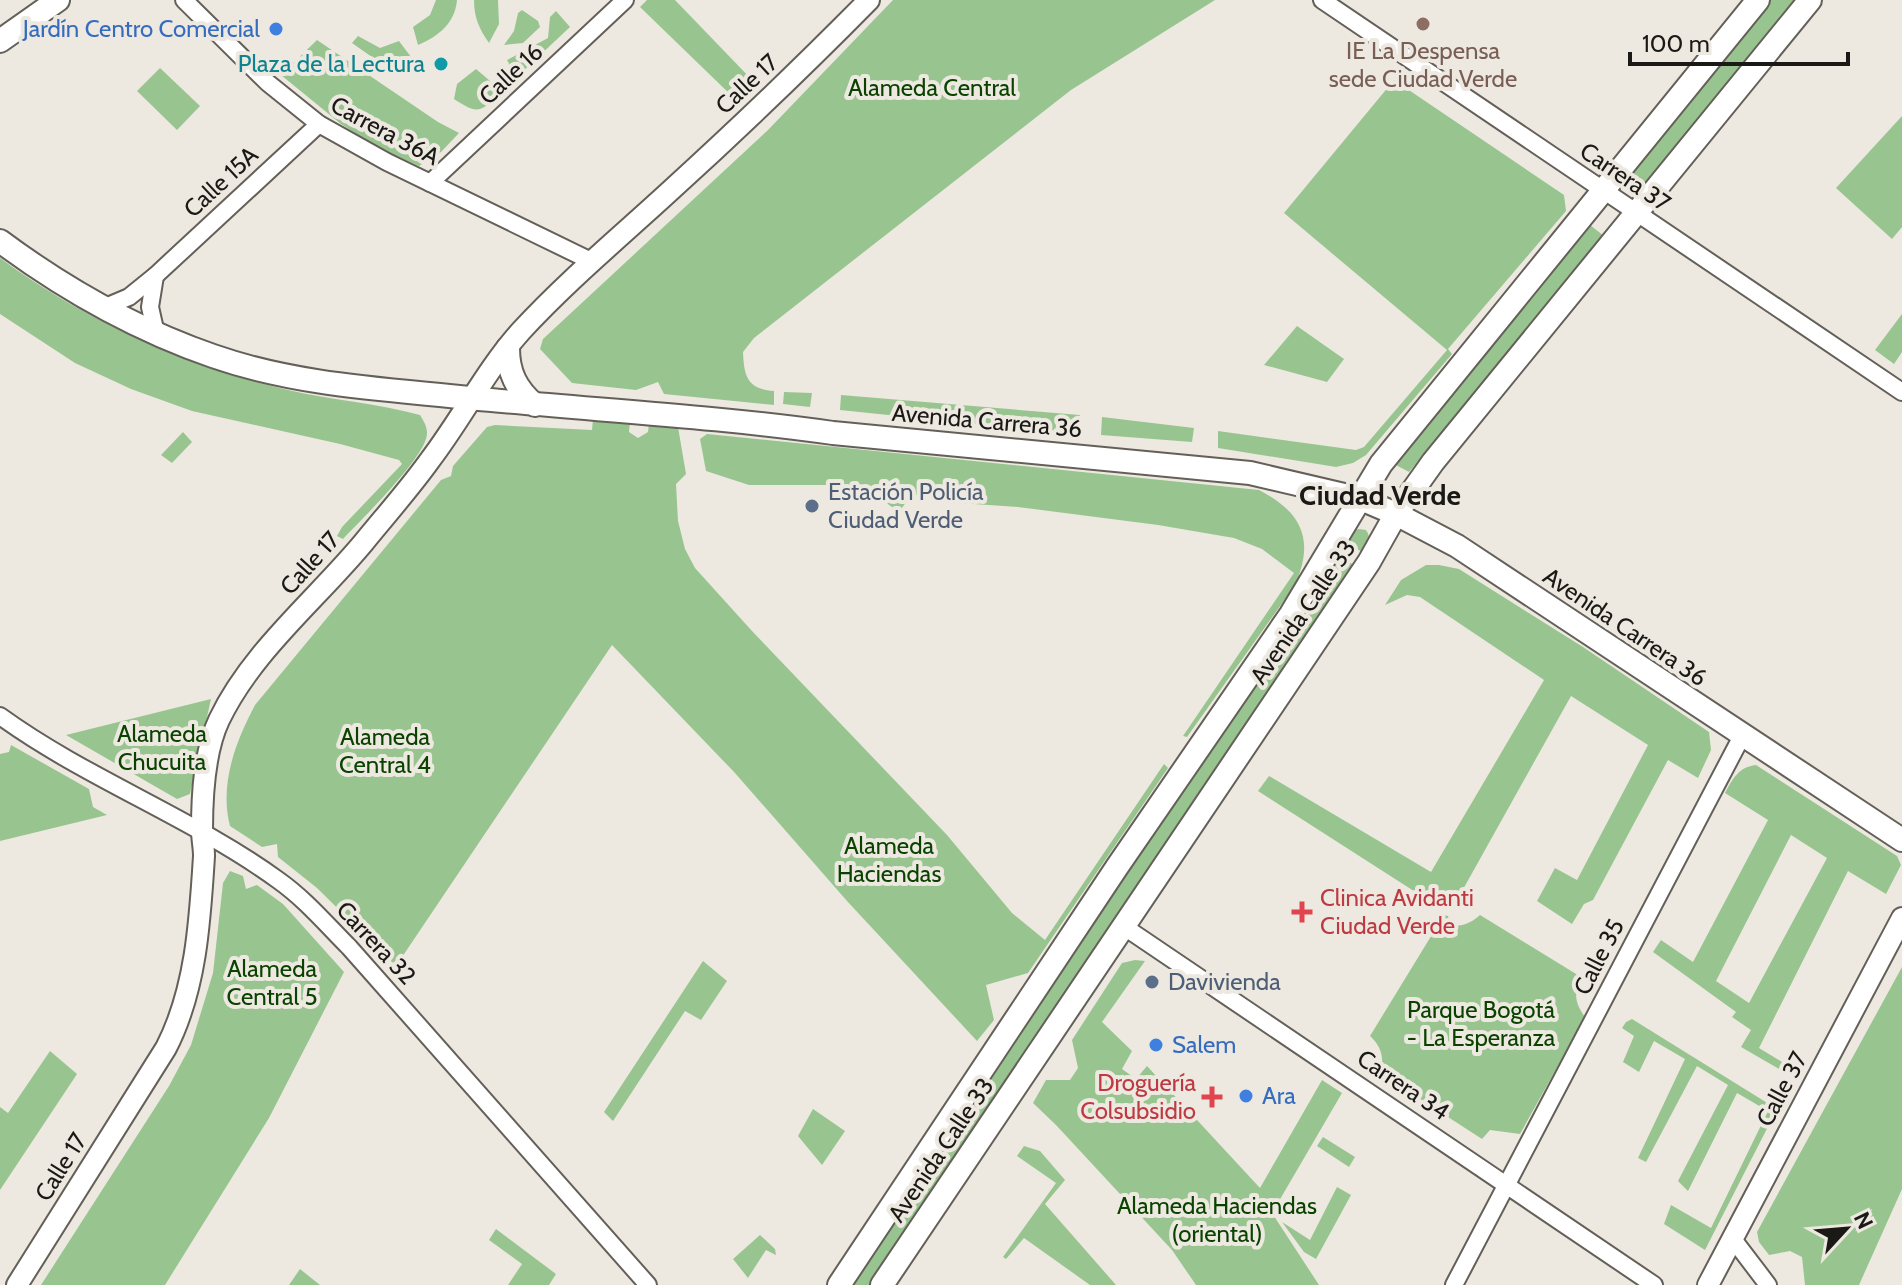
<svg xmlns="http://www.w3.org/2000/svg" width="1902" height="1285" viewBox="0 0 1902 1285" font-family="Cabin,sans-serif">
	<style>
		.green { fill: #98c58f; fill-rule: evenodd }
		.lines { fill: none; stroke-linecap: round; stroke-linejoin: round }
		.minor-casing { stroke: #646059; stroke-width: 20 }
		.tertiary-casing { stroke: #646059; stroke-width: 24 }
		.secondary-casing { stroke: #646059; stroke-width: 26 }
		.minor { stroke: #fff; stroke-width: 16 }
		.tertiary { stroke: #fff; stroke-width: 20 }
		.secondary { stroke: #fff; stroke-width: 22 }
		.education-dot { fill: #8d6e63; stroke: #ede9e1; stroke-width: 3 }
		.shop-dot { fill: #3f7fe0; stroke: #ede9e1; stroke-width: 3 }
		.culture-dot { fill: #0f9aa8; stroke: #ede9e1; stroke-width: 3 }
		.service-dot { fill: #5c6f8a; stroke: #ede9e1; stroke-width: 3 }
		.health-dot { fill: #e0444e; stroke: #ede9e1; stroke-width: 3 }
		.labels { text-anchor: middle; stroke-width: 8; stroke-linejoin: round; paint-order: stroke }
		.shop-label { font-size: 24px; fill: #366cbe; stroke: #ede9e1; text-anchor: start }
		.education-label { font-size: 24px; fill: #785e54; stroke: #ede9e1 }
		.culture-label { font-size: 24px; fill: #0d838f; stroke: #ede9e1; text-anchor: end }
		.street-label { font-size: 24px; fill: #1a1915; stroke: #ede9e1 }
		.park-label { font-size: 24px; fill: #0a4300; stroke: #ede9e1 }
		.service-label { font-size: 24px; fill: #4e5e75; stroke: #ede9e1; text-anchor: start }
		.health-label { font-size: 24px; fill: #be3a42; stroke: #ede9e1; text-anchor: start }
		.quarter-label { font-size: 28px; font-weight: bold; fill: #1a1915; stroke: #ede9e1 }
	</style>
	<rect width="100%" height="100%" fill="#ede9e1"/>
	<!-- green -->
	<g class="green">
		<path d="M436 0H457C455 23 439 36 418 45L413 27 430 15Z"/>
		<path d="M474 0H498L499 24 489 43C479 29 474 17 474 0Z"/>
		<path d="M647 0H675L754 82 735 99 640 7Z"/>
		<path d="M893 0H1215L1071 90 754 338 743 352C744 376 747 389 774 391V405L664 394 658 382 636 390 572 383 540 349 543 339 768 130Z"/>
		<path d="M1770 0H1799L1640 196 1623 181Z"/>
		<path d="M522 10 538 21 540 27 523 43 504 45 514 31 518 13Z"/>
		<path d="M556 11 570 27 520 74 513 71 507 60 548 38 550 17Z"/>
		<path d="M358 36 380 48 399 41 414 61C388 72 374 58 352 43Z"/>
		<path d="M317 40 438 122 459 133 441 152 419 166 378 148 341 124 281 75Z"/>
		<path d="M160 68 200 106 177 130 137 91Z"/>
		<path d="M476 69 490 81 498 96C478 114 476 113 454 99L457 84Z"/>
		<path d="M1394 80 1564 195 1566 211 1448 349 1452 354 1366 455 1353 463 1336 467 1218 448V431L1356 450 1364 447 1447 350 1284 213Z"/>
		<path d="M1902 116V227L1892 239 1836 188Z"/>
		<path d="M1590 225 1604 236 1409 472 1394 464Z"/>
		<path d="M0 258C84 320 185 366 288 390 331 400 377 403 420 415 425 423 429 430 426 439 418 464 363 518 343 539L337 536 342 527 402 464 399 460 340 444 192 411 131 389 75 363 0 314Z"/>
		<path d="M1902 314V352L1894 364 1875 350Z"/>
		<path d="M1297 326 1344 359 1327 382 1264 365Z"/>
		<path d="M784 392 812 393 810 407 783 404Z"/>
		<path d="M841 395 1080 415 1079 435 840 410Z"/>
		<path d="M1102 417 1194 428 1192 442 1101 435Z"/>
		<path d="M593 419 630 422 629 432 638 438 648 432 649 423 678 427 686 474 676 484 678 521 685 549 695 568 752 631 947 835 1012 913 1045 940 1164 764 1168 768 1028 973 986 985 994 1020 977 1041 847 901 735 773 612 645 396 966 317 888 278 857 277 844 262 847 230 826C219 784 236 741 255 705L441 480 451 476 453 466 487 427 495 425 592 430Z"/>
		<path d="M183 432 192 442 172 463 161 455Z"/>
		<path d="M707 434 1259 490C1302 512 1315 540 1295 585L1187 737 1183 736 1294 573 1262 549 1234 538 1158 525 1018 507 959 503 912 494 899 512 861 485H749L706 471 700 439Z"/>
		<path d="M1359 529 1366 530C1372 538 1368 544 1364 553L1346 543 1353 531Z"/>
		<path d="M1338 556 1356 566 871 1285H850Z"/>
		<path d="M1426 565H1439L1459 569 1583 647 1709 732 1711 750 1698 778 1668 760 1593 900 1584 904 1572 924 1537 901 1555 868 1577 880 1648 745 1571 696 1461 893 1443 891 1431 902 1258 791 1269 776 1431 872 1544 680 1420 597 1407 595 1385 605 1401 580Z"/>
		<path d="M211 699 190 794 177 799 66 735Z"/>
		<path d="M11 745 89 789 93 807 107 815 0 841V754L9 752Z"/>
		<path d="M1756 765 1897 856 1901 865 1886 894 1848 871 1759 1048 1792 1068 1788 1074 1741 1047 1751 1030 1732 1017 1736 1012 1653 952 1661 940 1693 962 1768 820 1725 793C1733 778 1739 767 1756 765ZM1791 835 1827 858 1749 1003 1716 981Z"/>
		<path d="M230 871 243 876 246 889 257 885 283 904 344 972 269 1118 165 1285H41L169 1086 191 1045 213 973 223 883Z"/>
		<path d="M1444 915 1448 916 1450 925C1460 928 1473 922 1480 915L1581 977C1574 993 1574 1002 1585 1017L1520 1134 1490 1130 1482 1139 1380 1073C1385 1058 1381 1046 1370 1036Z"/>
		<path d="M1135 960 1145 961 1102 1022 1132 1051 1122 1069 1136 1079 1147 1066 1260 1188 1322 1080 1342 1093 1272 1213 1319 1285H1196L1172 1250 1056 1125 1033 1103 1046 1080H1070L1078 1068 1072 1040 1122 963Z"/>
		<path d="M703 961 727 981 701 1020 685 1011 613 1121 604 1112Z"/>
		<path d="M1902 967V1189L1859 1285H1805L1802 1257 1790 1251 1769 1255 1759 1242 1757 1232Z"/>
		<path d="M1632 1019 1777 1109 1705 1250 1664 1224 1671 1205 1711 1228 1768 1111 1737 1093 1688 1191 1678 1181 1728 1085 1697 1066 1646 1162 1638 1158 1685 1059 1654 1041 1639 1072 1623 1062 1634 1036 1622 1028 1626 1022Z"/>
		<path d="M50 1051 77 1074 0 1190V1107L8 1113Z"/>
		<path d="M813 1109 845 1131 822 1165 798 1136Z"/>
		<path d="M1323 1137 1355 1157 1349 1167 1317 1146Z"/>
		<path d="M1024 1146 1040 1151 1065 1180 1045 1204 1116 1285H1090L1024 1238 1006 1259 1003 1257 1056 1183 1017 1156Z"/>
		<path d="M1337 1187 1351 1195 1316 1259 1304 1252 1282 1222 1310 1240Z"/>
		<path d="M496 1229 556 1274 549 1285H508L522 1264 489 1240Z"/>
		<path d="M760 1235 775 1249 776 1255 766 1250 748 1278 733 1259Z"/>
		<path d="M300 1269 320 1285H289Z"/>
	</g>
	<g class="lines">
		<!-- minor casing -->
		<g class="minor-casing">
			<g id="minor">
				<path d="M184 0 268 83 319 124 387 162 593 262"/>
				<path d="M1322 0 1902 392"/>
				<path d="M430 183 625 0"/>
				<path d="M155 276 150 307 156 334"/>
				<path d="M103 308 129 297 155 276 319 124"/>
				<path d="M0 716C87 779 191 817 278 880 305 899 326 924 349 947L648 1285"/>
				<path d="M1123 926 1654 1285"/>
				<path d="M1733 1239 1768 1285"/>
				<path d="M1454 1285 1742 736"/>
			</g>
		</g>
		<!-- tertiary casing -->
		<g class="tertiary-casing">
			<g id="tertiary">
				<path d="M17 1285 166 1048C196 990 200 921 204 856 204 847 202 839 202 830 202 795 204 752 219 720 252 651 316 600 364 542 386 515 410 488 430 460 462 418 486 370 521 331 567 281 620 237 670 191 738 129 804 66 869 0"/>
				<path d="M1708 1285 1902 918"/>
			</g>
		</g>
		<!-- secondary casing -->
		<g class="secondary-casing">
			<g id="secondary">
				<path d="M0 41 58 0"/>
				<path d="M0 241C66 290 135 329 213 356 296 385 384 389 470 398 591 410 713 416 833 433L1250 473 1361 499 1396 514 1457 546 1902 840"/>
				<path d="M508 348C508 372 516 389 535 405"/>
				<path d="M839 1285 1117 867 1291 614 1381 464 1758 0"/>
				<path d="M882 1285 1369 562 1396 514 1433 462 1810 0"/>
			</g>
		</g>
		<!-- minor -->
		<use href="#minor" class="minor"/>
		<!-- tertiary -->
		<use href="#tertiary" class="tertiary"/>
		<!-- secondary -->
		<use href="#secondary" class="secondary"/>
	</g>
	<!-- markers -->
	<circle class="education-dot" cx="1423" cy="24" r="8"/>
	<g class="shop-dot">
		<circle cx="276" cy="29" r="8"/>
		<circle cx="1156" cy="1045" r="8"/>
		<circle cx="1246" cy="1096" r="8"/>
	</g>
	<circle class="culture-dot" cx="441" cy="64" r="8"/>
	<g class="service-dot">
		<circle cx="812" cy="506" r="8"/>
		<circle cx="1152" cy="982" r="8"/>
	</g>
	<g class="health-dot">
		<path d="M1298 900h8v8h8v8h-8v8h-8v-8h-8v-8h8z"/>
		<path d="M1208 1085h8v8h8v8h-8v8h-8v-8h-8v-8h8z"/>
	</g>
	<g class="labels">
		<!-- shop labels -->
		<g class="shop-label">
			<text x="260" y="37" text-anchor="end">Jardín Centro Comercial</text>
			<text x="1172" y="1053">Salem</text>
			<text x="1262" y="1104">Ara</text>
		</g>
		<!-- education labels -->
		<g class="education-label">
			<text x="1423" y="59">IE La Despensa<tspan x="1423" dy="28">sede Ciudad Verde</tspan></text>
		</g>
		<!-- culture labels -->
		<g class="culture-label">
			<text x="425" y="72">Plaza de la Lectura</text>
		</g>
		<!-- street labels -->
		<g class="street-label">
			<text transform="translate(511 74) rotate(-43)" y="8">Calle 16</text>
			<text transform="translate(747 84) rotate(-43)" y="8">Calle 17</text>
			<text transform="translate(385 131) rotate(28)" y="8">Carrera 36A</text>
			<text transform="translate(1625 177) rotate(34)" y="8">Carrera 37</text>
			<text transform="translate(221 182) rotate(-43)" y="8">Calle 15A</text>
			<text transform="translate(987 421) rotate(5)" y="8">Avenida Carrera 36</text>
			<text transform="translate(310 563) rotate(-48)" y="8">Calle 17</text>
			<text transform="translate(1303 612) rotate(-56)" y="8">Avenida Calle 33</text>
			<text transform="translate(1625 627) rotate(34)" y="8">Avenida Carrera 36</text>
			<text transform="translate(376 943) rotate(47)" y="8">Carrera 32</text>
			<text transform="translate(1599 957) rotate(-63)" y="8">Calle 35</text>
			<text transform="translate(1403 1085) rotate(34)" y="8">Carrera 34</text>
			<text transform="translate(1782 1089) rotate(-62)" y="8">Calle 37</text>
			<text transform="translate(941 1150) rotate(-56)" y="8">Avenida Calle 33</text>
			<text transform="translate(61 1167) rotate(-58)" y="8">Calle 17</text>
		</g>
		<!-- park labels -->
		<g class="park-label">
			<text x="932" y="96">Alameda Central</text>
			<text x="162" y="742">Alameda<tspan x="162" dy="28">Chucuita</tspan></text>
			<text x="385" y="745">Alameda<tspan x="385" dy="28">Central 4</tspan></text>
			<text x="889" y="854">Alameda<tspan x="889" dy="28">Haciendas</tspan></text>
			<text x="272" y="977">Alameda<tspan x="272" dy="28">Central 5</tspan></text>
			<text x="1481" y="1018">Parque Bogotá<tspan x="1481" dy="28">- La Esperanza</tspan></text>
			<text x="1217" y="1214">Alameda Haciendas<tspan x="1217" dy="28">(oriental)</tspan></text>
		</g>
		<!-- service labels -->
		<g class="service-label">
			<text x="828" y="500">Estación Policía<tspan x="828" dy="28">Ciudad Verde</tspan></text>
			<text x="1168" y="990">Davivienda</text>
		</g>
		<!-- health labels -->
		<g class="health-label">
			<text x="1320" y="906">Clinica Avidanti<tspan x="1320" dy="28">Ciudad Verde</tspan></text>
			<text x="1196" y="1091" text-anchor="end">Droguería<tspan x="1196" dy="28">Colsubsidio</tspan></text>
		</g>
		<!-- quarter labels -->
		<g class="quarter-label">
			<text x="1380" y="505">Ciudad Verde</text>
		</g>
	</g>
	<!-- north arrow -->
	<g transform="translate(1846 1229) rotate(64)" stroke="#ede9e1" stroke-width="6" paint-order="stroke">
	<path d="M0-6L14 30L0 20L-14 30Z" fill="#1a1915"/>
	<text y="-12" font-size="22" font-weight="bold" text-anchor="middle" fill="#1a1915">N</text>
	</g>
	<!-- scale -->
	<path d="M1630 52v12h218v-12" fill="none" stroke="#1a1915" stroke-width="4"/>
	<text x="1642" y="52" font-size="24" fill="#1a1915" stroke="#ede9e1" stroke-width="6" paint-order="stroke">100 m</text>
</svg>
